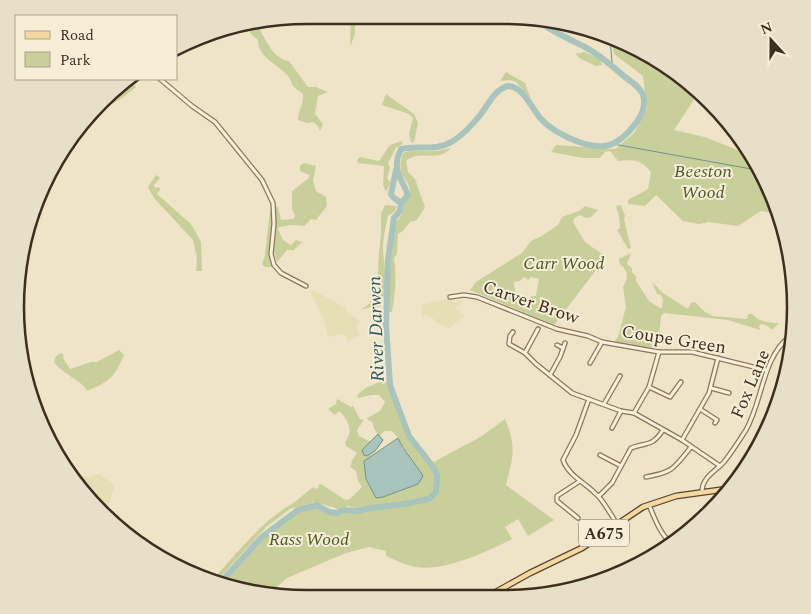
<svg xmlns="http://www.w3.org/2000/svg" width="811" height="614" viewBox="0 0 811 614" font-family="Spectral,serif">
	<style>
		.farmland { fill: #e6deb5 }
		.green { fill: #c9cf9b; fill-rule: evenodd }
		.water { fill: #a9c4bc; stroke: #6f938a }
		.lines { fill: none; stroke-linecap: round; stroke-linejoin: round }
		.stream { stroke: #6f938a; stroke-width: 1 }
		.river { stroke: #a9c4bc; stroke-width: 6 }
		.minor-casing { stroke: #8d765c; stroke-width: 5.5 }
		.major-casing { stroke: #5b4430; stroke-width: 7 }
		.minor { stroke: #faf1dc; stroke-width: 3 }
		.major { stroke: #f3d9a0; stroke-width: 4.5 }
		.labels { text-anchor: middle; stroke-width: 4; stroke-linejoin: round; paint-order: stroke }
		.shield { fill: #f7eed8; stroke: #756857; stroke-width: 1 }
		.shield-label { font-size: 16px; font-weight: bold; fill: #3d2e20 }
		.park-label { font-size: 18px; font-style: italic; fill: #4d5a26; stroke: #f7eed8 }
		.street-label { font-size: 18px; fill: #3d2e20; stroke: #f7eed8 }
		.water-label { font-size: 19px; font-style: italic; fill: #2f5d5a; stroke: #f7eed8 }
		.rim { fill: none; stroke: #3d2e20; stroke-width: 2.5 }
	</style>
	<rect width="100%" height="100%" fill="#f0e4c8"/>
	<!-- farmland -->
	<g class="farmland">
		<path d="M311 289 335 302 346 309 349 314 360 321 356 328 360 333V335L351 340H348L343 334 328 337 323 317 310 290Z"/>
		<path d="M447 299H451L452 303 463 300 456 308 464 316 449 328 434 322 433 318 423 315 421 305Z"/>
		<path d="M100 474 115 486 108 505 104 509 75 480 85 476 87 478Z"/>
	</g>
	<!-- green -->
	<g class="green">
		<path d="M339 15H371L383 18 370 23 363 18H358L355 20V34L350 47 351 20Z"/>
		<path d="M251 22H256C264 36 272 59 289 61L308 87H316L328 92 318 96 315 114 323 124 320 131 318 126 313 122 307 123 298 120C298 110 304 105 303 94 300 92 296 89 293 86 291 83 291 79 288 76 278 64 258 58 258 40L250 33Z"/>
		<path d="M612 40 666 64 697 95 674 130 705 137 752 156 775 213 761 211 738 226 709 222 699 224 683 221 656 195 645 206 628 204V200L648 189 651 172C642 160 632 159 618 161L610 151 605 152 600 158H583L551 152 556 145 615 149 634 133 647 108 643 76 614 54Z"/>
		<path d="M584 52 600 59 602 65 596 66 579 58 576 54Z"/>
		<path d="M506 72 525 83 531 99 516 82 510 80 500 81Z"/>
		<path d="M129 81 136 87C123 98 109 108 91 111Z"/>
		<path d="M386 94 414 114 418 123 414 142 411 143 409 134 413 118 409 114 382 105Z"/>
		<path d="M401 141 403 143 396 148 388 163 390 168 387 178 390 182 387 191 385 190 383 185 384 166 358 163 357 160 360 157 379 161 390 145Z"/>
		<path d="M451 148C436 164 421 148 406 161L408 172 415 179 425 207 417 220 410 222 403 231 398 234 397 254 394 258C397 275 395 294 392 312H388L390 304 388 302 391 259 395 224 402 214 404 204 410 197C412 176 394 180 403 153L409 151H437Z"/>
		<path d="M304 163 316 166 313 181 316 191 326 197 327 206 318 217 317 220 311 219 304 226 292 225 279 227 278 229 283 240 291 245 296 240 302 242 294 250H287L277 262 274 252 275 206 278 207 281 220 293 219 295 216 292 209V191L309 178V175L300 171V166Z"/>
		<path d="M156 175 160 178 154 185 155 187 160 188V190L157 194 191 224 201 242 202 271H196L197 258 193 240 154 198 148 187Z"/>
		<path d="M385 205 397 206 395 211 388 216C386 226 383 238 383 248 384 267 389 290 380 307H371L361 310 370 303 371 296 377 294 379 252 381 235V213Z"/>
		<path d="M621 205 625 216 624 219 631 248 628 249 617 230 620 228 619 216 616 206Z"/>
		<path d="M585 206 598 210 591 217 586 218 580 215 574 218 573 222 585 242 606 257 554 325 470 290 476 282 522 253 531 241 540 237 558 225 562 217 579 211ZM524 277 528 280 531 277 539 279 536 296H531L527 302C516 302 514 291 514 282L520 281Z"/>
		<path d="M270 211H272L270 258 272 267H265L262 264 265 255Z"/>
		<path d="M631 253 627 264 632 268V272L636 276V281L649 301 660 308H662L663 300 661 295 657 294 652 282 663 293 688 309 691 303 695 302 705 312 713 316 747 319 748 314H752C759 322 769 323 779 323L772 330 768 326 761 324 759 326 760 330 728 320 664 313 661 316 658 348 628 346 614 342 618 337 626 307 623 287C629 278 628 270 620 264L619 259Z"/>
		<path d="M119 350 124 355C114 378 109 382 87 391 81 379 63 375 54 362L56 356 61 353 64 355 63 358 70 369 91 362H97Z"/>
		<path d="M386 380 408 438 430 464 435 476 434 490 429 497 404 503 357 508 348 506 339 509 315 502 290 509 266 527 216 582 211 581C237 554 260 522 293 503 300 499 305 492 314 487L316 489 319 487 318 485 321 484 345 500 350 499 362 487 358 481 356 471 350 467 352 463 351 462 357 453 346 446 345 442C354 431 348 419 339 411L335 415 328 409 336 404 337 399 351 407 353 406 360 419 364 420 357 430 359 436 371 442 362 450 367 456 376 450V451L364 461 409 454C402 447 399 437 392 431H385L380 435C374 432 374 427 372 422L368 420 367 418 380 411 385 402 379 395H371L358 398 357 396C365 386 375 384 386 380Z"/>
		<path d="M505 419C517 447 513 457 506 485L554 520 528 536 518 519 505 527 512 539C487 552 444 572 415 567 405 565 395 560 386 556V551L369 547 346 553 287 578 267 596 223 584 264 539 299 511 317 506 328 512 336 514 344 511 358 512 371 509 404 506 430 500 437 492 438 475 432 463 482 436Z"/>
	</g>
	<!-- water -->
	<g class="water">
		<path d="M378 434 383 440 376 450 367 456 364 455 362 450Z"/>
		<path d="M398 438C404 451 415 463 423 476L418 484 383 497 376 498 366 479 364 461Z"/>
	</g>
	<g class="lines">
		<!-- stream -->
		<g class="stream">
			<path d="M610 39 612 62"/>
			<path d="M613 144 757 170"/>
		</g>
		<!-- river -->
		<g class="river">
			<path d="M396 170 391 194 393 197 401 203"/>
			<path d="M220 583 262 537 298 510 317 505 329 512 336 513 344 510 357 511 371 508 404 504 429 499 436 492 437 475 431 464 409 436 390 385 386 325 388 260 394 218 400 211 401 203 408 195C401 177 391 169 401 149 421 144 433 153 453 141 464 134 473 124 481 114 489 103 494 91 507 86 524 86 531 108 541 119 549 128 559 133 569 138 600 152 617 150 638 120 642 114 646 104 643 95 640 87 632 82 625 77 612 66 600 55 585 47 567 38 549 30 532 17"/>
		</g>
		<!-- minor casing -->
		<g class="minor-casing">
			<g id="minor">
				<path d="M160 79 192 106 215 122 262 180 273 203 274 224 271 254 274 265 281 273 306 286"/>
				<path d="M450 297 464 295 477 297 557 329 588 336 602 342 659 352H692L766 370"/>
				<path d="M513 332 510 336 509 344 525 353 536 364 572 393 621 411 634 413 682 440 720 466"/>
				<path d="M557 345 563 348"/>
				<path d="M525 353 538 329"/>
				<path d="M590 363 602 342"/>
				<path d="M550 375 560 357 565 343"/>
				<path d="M649 387 670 397 681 382"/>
				<path d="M711 388 729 393"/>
				<path d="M589 399 576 435 563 460C569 477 588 484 599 497 606 505 611 515 617 524"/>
				<path d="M604 404 620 376"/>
				<path d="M700 409 717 420 715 423"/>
				<path d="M634 413 649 387 659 352"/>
				<path d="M612 428 621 411"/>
				<path d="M682 440 709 393 718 358"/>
				<path d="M600 455 621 466"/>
				<path d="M646 477C674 472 674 468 691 447"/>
				<path d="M702 492C702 477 715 472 724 462 732 452 739 441 746 430 763 400 762 358 790 336"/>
				<path d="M599 496 612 483 631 448C647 442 652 447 663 430"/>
				<path d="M649 505C655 519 660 534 672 544"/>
				<path d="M578 518 557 501V496L580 481"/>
			</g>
		</g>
		<!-- major casing -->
		<g class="major-casing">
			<path id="major" d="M487 597 530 573 582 548 643 507 676 496 727 489"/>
		</g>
		<!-- minor -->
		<use href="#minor" class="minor"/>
		<!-- major -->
		<use href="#major" class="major"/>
	</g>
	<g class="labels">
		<!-- shield labels -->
		<rect class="shield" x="579" y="519.5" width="50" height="27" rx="4"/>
		<g class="shield-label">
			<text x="604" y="539">A675</text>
		</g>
		<!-- park labels -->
		<g class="park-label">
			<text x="703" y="177">Beeston<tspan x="703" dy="21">Wood</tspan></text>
			<text x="564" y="269">Carr Wood</text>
			<text x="309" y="545">Rass Wood</text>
		</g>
		<!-- street labels -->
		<g class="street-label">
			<text transform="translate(531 302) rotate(19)" y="6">Carver Brow</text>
			<text transform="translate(674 339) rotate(9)" y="6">Coupe Green</text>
			<text transform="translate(750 384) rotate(-67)" y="6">Fox Lane</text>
		</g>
		<!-- water labels -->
		<g class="water-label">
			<text transform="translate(375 329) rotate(-92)" y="7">River Darwen</text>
		</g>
	</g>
	<!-- crop -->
	<path d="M0 0H811V614H0ZM307 24H504A283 283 0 0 1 787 307V307A283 283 0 0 1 504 590H307A283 283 0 0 1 24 307V307A283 283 0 0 1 307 24Z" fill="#e8dfc9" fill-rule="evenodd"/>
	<path class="rim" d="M307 24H504A283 283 0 0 1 787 307V307A283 283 0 0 1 504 590H307A283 283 0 0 1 24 307V307A283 283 0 0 1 307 24Z"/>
	<!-- legend -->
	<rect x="15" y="15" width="162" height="65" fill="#f7eed8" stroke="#ada18e"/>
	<rect x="25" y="31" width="25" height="8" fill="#f3d9a0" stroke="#ada18e"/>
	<text x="60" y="40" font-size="15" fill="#3d2e20">Road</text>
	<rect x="25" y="52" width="25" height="15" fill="#c9cf9b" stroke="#ada18e"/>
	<text x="60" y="65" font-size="15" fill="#3d2e20">Park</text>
	<!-- north arrow -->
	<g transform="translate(771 40) rotate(339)" stroke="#f7eed8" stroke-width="4" paint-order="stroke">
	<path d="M0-4L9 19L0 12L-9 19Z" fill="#3d2e20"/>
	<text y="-8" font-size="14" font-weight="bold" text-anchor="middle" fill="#3d2e20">N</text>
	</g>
</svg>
